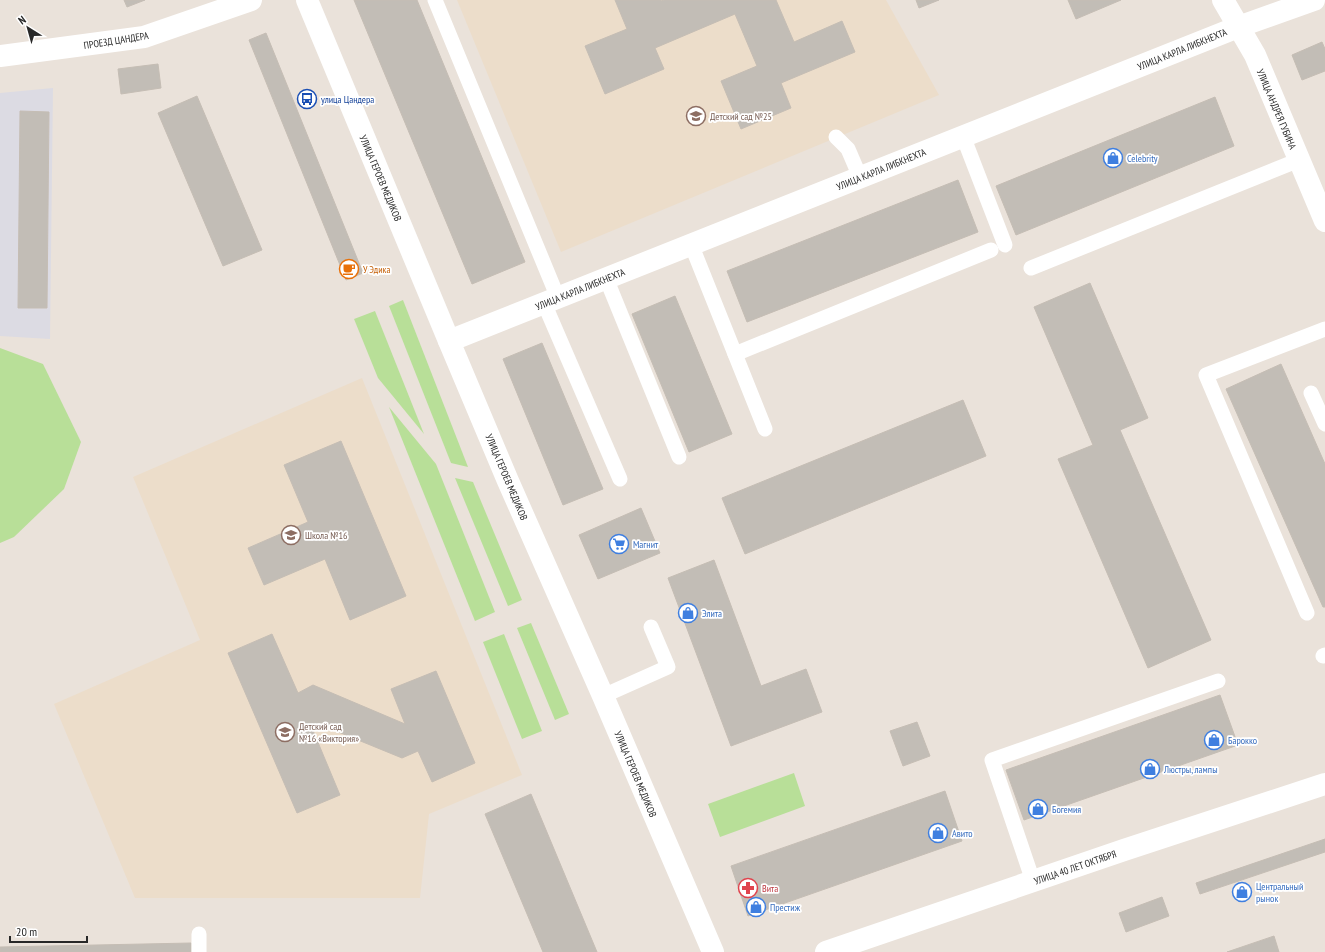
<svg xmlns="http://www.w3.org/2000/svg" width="1325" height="952" viewBox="0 0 1325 952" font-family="'PT Sans Narrow',sans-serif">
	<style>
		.industrial { fill: #dcdbe3 }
		.education { fill: #ecddca }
		.green { fill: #b8df98 }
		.building { fill: #c2bdb6; stroke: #c5bdb4 }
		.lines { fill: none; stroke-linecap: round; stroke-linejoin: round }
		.service { stroke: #fff; stroke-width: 15 }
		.minor { stroke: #fff; stroke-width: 22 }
		.tertiary { stroke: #fff; stroke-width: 22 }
		.labels { text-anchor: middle; stroke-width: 3.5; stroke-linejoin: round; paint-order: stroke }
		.street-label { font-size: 10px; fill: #282828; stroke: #fff }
		.transit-label { font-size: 10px; fill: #164399; stroke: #fff; text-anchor: start }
		.education-label { font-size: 10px; fill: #785e54; stroke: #fff; text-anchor: start }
		.shop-label { font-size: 10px; fill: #366cbe; stroke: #fff; text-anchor: start }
		.food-label { font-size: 10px; fill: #c56008; stroke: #fff; text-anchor: start }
		.health-label { font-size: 10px; fill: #be3a42; stroke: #fff; text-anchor: start }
	</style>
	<rect width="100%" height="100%" fill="#eae2da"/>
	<!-- industrial -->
	<path class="industrial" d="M53 88 50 339 0 336V93Z"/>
	<!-- education -->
	<g class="education">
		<path d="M457 0H886L939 95 561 252Z"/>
		<path d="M362 378 522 775 429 814 420 898H135L54 704 200 640 133 477Z"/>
	</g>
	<!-- green -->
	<g class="green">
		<path d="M403 300 468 467 451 463 389 306Z"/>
		<path d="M375 311 424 434 378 378 354 319Z"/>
		<path d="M0 348 43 364 81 442 64 489 14 537 0 543Z"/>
		<path d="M389 407 436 464 495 612 475 621Z"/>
		<path d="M455 478 473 482 522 600 508 606Z"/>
		<path d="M531 623 569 714 555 720 517 628Z"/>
		<path d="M504 634 542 731 522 739 483 642Z"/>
		<path d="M794 773 805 806 720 837 708 804Z"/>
	</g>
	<!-- building -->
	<g class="building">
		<path d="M124 0H145L127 7Z"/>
		<path d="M354 0H417L525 262 472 284Z"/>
		<path d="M615 0H661V1L664 0H776L794 42 842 21 855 52 781 83 791 108 741 129 721 81 757 66 735 14 655 48 664 69 605 94 585 46 627 29Z"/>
		<path d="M916 0H939L919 8Z"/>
		<path d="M1068 0H1121L1076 19Z"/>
		<path d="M266 33 363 273 346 280 249 40Z"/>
		<path d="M1322 42 1325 49V71L1302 80 1292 55Z"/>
		<path d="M158 64 161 88 121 94 118 69Z"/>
		<path d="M197 96 262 250 223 266 158 113Z"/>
		<path d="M1215 97 1234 146 1016 235 996 186Z"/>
		<path d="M20 111 49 112 47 308H18Z"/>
		<path d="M958 180 978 232 747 322 727 271Z"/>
		<path d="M1090 283 1148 418 1120 430 1211 640 1148 668 1058 459 1093 445 1034 307Z"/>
		<path d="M675 296 732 434 689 452 632 314Z"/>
		<path d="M542 343 603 489 563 505 503 359Z"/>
		<path d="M1281 364 1325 464V607H1323L1226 389Z"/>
		<path d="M963 400 986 456 745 554 722 498Z"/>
		<path d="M341 441 406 596 350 620 325 559 264 585 248 548 308 522 284 465Z"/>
		<path d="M641 508 660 553 598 579 579 535Z"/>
		<path d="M714 560 761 686 806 669 822 712 731 746 668 578Z"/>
		<path d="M272 634 298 693 313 685 405 724 391 689 436 671 475 763 432 782 418 751 402 758 319 724 312 728 340 795 297 813 228 653Z"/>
		<path d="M1220 695 1238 745 1024 820 1006 770Z"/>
		<path d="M917 722 930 756 903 766 890 731Z"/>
		<path d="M945 791 962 841 748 916 731 866Z"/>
		<path d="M531 794 597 952H543L485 814Z"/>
		<path d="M1325 839V852L1200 894 1196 883Z"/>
		<path d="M1162 897 1169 916 1126 932 1119 913Z"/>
		<path d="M1274 936 1279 952H1227Z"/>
		<path d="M191 943V952H0V947Z"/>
	</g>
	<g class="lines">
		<!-- service -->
		<g class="service">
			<path d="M435 0 558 298"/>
			<path d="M963 136 1005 245"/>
			<path d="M836 137 848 149 860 177"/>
			<path d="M691 244 765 429"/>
			<path d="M1031 268 1299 160"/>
			<path d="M606 278 679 457"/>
			<path d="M544 303 620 479"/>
			<path d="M735 354 991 250"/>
			<path d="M1311 393 1325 424"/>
			<path d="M1307 613 1206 375 1325 329"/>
			<path d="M1323 656 1325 655"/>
			<path d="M603 696 668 667 651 627"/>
			<path d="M1033 881 992 760 1218 681"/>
			<path d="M199 934V952"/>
		</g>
		<!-- minor -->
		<g class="minor">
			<path d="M307 0 449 341"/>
			<path d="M1223 0 1255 55 1325 221"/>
			<path d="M0 56 144 37 251 0"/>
		</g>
		<!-- tertiary -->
		<g class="tertiary">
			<path d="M713 952 603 696 508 481 449 341 1238 27 1314 0"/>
			<path d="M826 952 1124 850 1325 784"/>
		</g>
	</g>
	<!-- icons -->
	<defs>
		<g id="bus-ring" transform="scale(1)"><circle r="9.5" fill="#fff" stroke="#1a4fb4" stroke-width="1.5"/><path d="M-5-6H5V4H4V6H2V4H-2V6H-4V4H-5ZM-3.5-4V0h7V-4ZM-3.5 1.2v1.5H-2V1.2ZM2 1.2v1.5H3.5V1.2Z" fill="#1a4fb4"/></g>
		<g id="school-ring" transform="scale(1)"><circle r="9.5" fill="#fff" stroke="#8d6e63" stroke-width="1.5"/><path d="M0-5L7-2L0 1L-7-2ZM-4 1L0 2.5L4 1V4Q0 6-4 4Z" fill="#8d6e63"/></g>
		<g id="shop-ring" transform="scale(1)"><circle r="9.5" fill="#fff" stroke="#3f7fe0" stroke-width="1.5"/><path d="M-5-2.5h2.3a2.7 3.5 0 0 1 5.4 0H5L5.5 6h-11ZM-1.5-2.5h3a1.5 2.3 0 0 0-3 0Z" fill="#3f7fe0"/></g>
		<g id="cafe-ring" transform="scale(1)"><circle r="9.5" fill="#fff" stroke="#e8710a" stroke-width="1.5"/><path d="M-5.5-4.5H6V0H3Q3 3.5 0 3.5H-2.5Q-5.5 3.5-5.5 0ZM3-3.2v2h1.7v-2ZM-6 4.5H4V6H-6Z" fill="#e8710a"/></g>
		<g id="supermarket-ring" transform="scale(1)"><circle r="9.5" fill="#fff" stroke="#3f7fe0" stroke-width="1.5"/><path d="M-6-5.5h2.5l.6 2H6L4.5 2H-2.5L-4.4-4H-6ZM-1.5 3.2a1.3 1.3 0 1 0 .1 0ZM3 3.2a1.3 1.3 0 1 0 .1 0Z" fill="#3f7fe0"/></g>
		<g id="pharmacy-ring" transform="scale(1)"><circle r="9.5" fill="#fff" stroke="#e0444e" stroke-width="1.5"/><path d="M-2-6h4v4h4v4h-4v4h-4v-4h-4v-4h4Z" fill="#e0444e"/></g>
	</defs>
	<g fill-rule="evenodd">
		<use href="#bus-ring" x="307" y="99"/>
		<use href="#school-ring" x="696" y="116"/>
		<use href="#shop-ring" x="1113" y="158"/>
		<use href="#cafe-ring" x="349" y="269"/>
		<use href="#school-ring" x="291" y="535"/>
		<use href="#supermarket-ring" x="619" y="544"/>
		<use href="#shop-ring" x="688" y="613"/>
		<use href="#school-ring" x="285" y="732"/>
		<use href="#shop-ring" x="1214" y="740"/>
		<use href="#shop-ring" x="1150" y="769"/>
		<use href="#shop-ring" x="1038" y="809"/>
		<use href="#shop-ring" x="938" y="833"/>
		<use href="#pharmacy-ring" x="748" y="888"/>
		<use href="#shop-ring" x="1242" y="892"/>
		<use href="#shop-ring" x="756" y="907"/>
	</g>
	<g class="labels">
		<!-- street labels -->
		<g class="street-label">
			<text transform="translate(116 40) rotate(-9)" y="4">ПРОЕЗД ЦАНДЕРА</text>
			<text transform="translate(1182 49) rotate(-22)" y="4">УЛИЦА КАРЛА ЛИБКНЕХТА</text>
			<text transform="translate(1277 109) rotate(67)" y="4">УЛИЦА АНДРЕЯ ГУБИНА</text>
			<text transform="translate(881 169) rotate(-22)" y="4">УЛИЦА КАРЛА ЛИБКНЕХТА</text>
			<text transform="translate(381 178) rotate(67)" y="4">УЛИЦА ГЕРОЕВ МЕДИКОВ</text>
			<text transform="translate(580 289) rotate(-22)" y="4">УЛИЦА КАРЛА ЛИБКНЕХТА</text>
			<text transform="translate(507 477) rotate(67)" y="4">УЛИЦА ГЕРОЕВ МЕДИКОВ</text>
			<text transform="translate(636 774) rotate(67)" y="4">УЛИЦА ГЕРОЕВ МЕДИКОВ</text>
			<text transform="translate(1075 867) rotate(-19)" y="4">УЛИЦА 40 ЛЕТ ОКТЯБРЯ</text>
		</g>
		<!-- transit labels -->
		<g class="transit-label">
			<text x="321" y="103">улица Цандера</text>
		</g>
		<!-- education labels -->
		<g class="education-label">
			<text x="710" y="120">Детский сад №25</text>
			<text x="305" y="539">Школа №16</text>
			<text x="299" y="730">Детский сад<tspan x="299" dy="12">№16 «Виктория»</tspan></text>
		</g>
		<!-- shop labels -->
		<g class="shop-label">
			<text x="1127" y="162">Celebrity</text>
			<text x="633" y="548">Магнит</text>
			<text x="702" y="617">Элита</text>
			<text x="1228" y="744">Барокко</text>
			<text x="1164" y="773">Люстры, лампы</text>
			<text x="1052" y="813">Богемия</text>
			<text x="952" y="837">Авито</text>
			<text x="1256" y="890">Центральный<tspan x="1256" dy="12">рынок</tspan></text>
			<text x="770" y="911">Престиж</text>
		</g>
		<!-- food labels -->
		<g class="food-label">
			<text x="363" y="273">У Эдика</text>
		</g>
		<!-- health labels -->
		<g class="health-label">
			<text x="762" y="892">Вита</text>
		</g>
	</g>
	<!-- north arrow -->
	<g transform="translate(28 28) rotate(323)" stroke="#ffffff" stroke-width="3" paint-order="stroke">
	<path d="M0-3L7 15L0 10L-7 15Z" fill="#282828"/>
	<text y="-6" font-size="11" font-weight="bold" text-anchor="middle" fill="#282828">N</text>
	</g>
	<!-- scale -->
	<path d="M10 936v6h77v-6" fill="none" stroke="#282828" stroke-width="2"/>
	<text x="16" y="936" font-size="12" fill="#282828" stroke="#ffffff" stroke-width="3" paint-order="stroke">20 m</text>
</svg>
